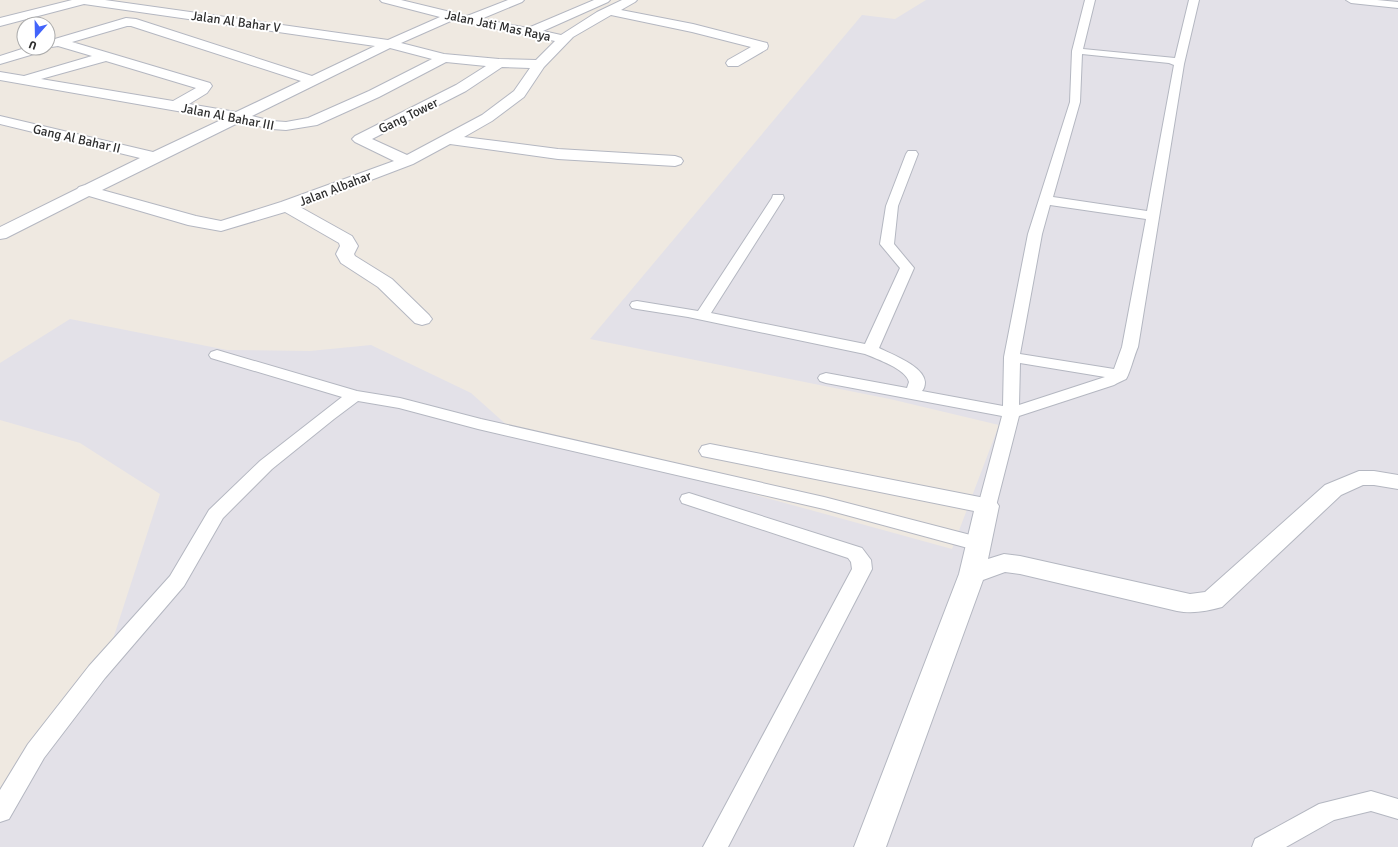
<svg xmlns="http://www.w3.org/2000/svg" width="1398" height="847" viewBox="0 0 1398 847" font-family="Signika,sans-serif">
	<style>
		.industrial { fill: #e3e1e8 }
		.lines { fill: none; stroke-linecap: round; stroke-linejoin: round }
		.service-casing { stroke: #b4b7c1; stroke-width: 2 }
		.minor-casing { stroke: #b4b7c1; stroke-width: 2 }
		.service { fill: #fff; fill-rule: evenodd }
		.minor { fill: #fff; fill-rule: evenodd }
		.labels { text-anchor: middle; stroke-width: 4; stroke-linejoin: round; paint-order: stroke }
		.far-street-label { font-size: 13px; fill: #2e2e2e; stroke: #fff }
	</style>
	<rect width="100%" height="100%" fill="#efe9e1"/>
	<!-- industrial -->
	<path class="industrial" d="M926 0H1398V847H0V795L101 676 160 494 80 443 0 420V363L70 319 227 350 310 351 371 345 471 393 509 427 952 549 999 425 890 399 590 339 862 15 895 19Z"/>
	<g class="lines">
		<!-- service casing -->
		<g class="service-casing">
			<g id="service">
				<path d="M1085 0H1095L1083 49 1175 58 1189 0H1199L1184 64 1138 347C1135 353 1129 376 1126 379 1122 381 1117 383 1114 385L1019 416 996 506 994 510 987 512 980 510 978 506 1002 416 826 383 820 381 818 378 820 375 826 373 907 388 909 382C906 369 877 359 865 354L688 317 637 309 632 308 630 305 632 302 637 301 698 311 772 198 773 195H783L784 198 711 313 865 344 900 268 880 244 886 206 906 154 908 151H916L918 154 898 206 894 244 914 268 879 348C891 354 924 366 925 382 925 385 924 389 922 391L1003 406 1004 357 1028 234 1070 102 1072 51ZM1082 54 1169 63 1174 65 1147 211 1053 197 1080 102ZM1050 205 1146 219 1122 347 1114 369 1020 354 1042 234ZM1020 363 1105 377 1019 405Z"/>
				<path d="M1346 0H1377L1398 2V8L1351 3Z"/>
				<path d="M217 350 357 391 400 398 481 419 824 497 986 539 989 544 986 549 979 551 824 509 478 429 399 408 358 401 334 419 272 469 223 518 184 586 105 678 44 758 9 819 0 822V790L28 744 89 666 170 576 209 510 260 461 342 397 211 358 209 355 211 352Z"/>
				<path d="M689 493 862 548 871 560 872 569 728 847H703L852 569 851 562 848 558 682 503 680 499 682 495Z"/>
				<path d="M1371 791 1398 799V819L1371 811 1334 820 1286 847H1252L1255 839 1319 804Z"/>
			</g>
		</g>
		<!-- minor casing -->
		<g class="minor-casing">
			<g id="minor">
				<path d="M72 0H105L388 40 440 17 382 2 380 0H401L467 16 508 0H524L522 2 481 19 528 28 594 0H610L608 2 543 31 561 35 597 12 622 0H637L635 2 621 10 693 24 767 43 768 46 767 49 738 66H728L726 63 728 60 751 47 692 32 611 15 573 37 544 67 524 97 492 121 464 137 558 149 675 156 681 158 683 161 681 164 675 166 558 159 450 144 413 164 300 207 352 236 358 246 354 254 355 256 392 279 429 315 432 319 429 323 422 325 415 323 378 287 341 263 336 254 340 246 339 243 285 212 221 231 188 225 89 196 6 238 0 239V227L77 189 79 187 85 185 140 158 0 124V116L153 152 223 119 0 80V72L24 76 92 56 58 46 45 48 44 51 0 64V56L25 48H48V41L126 18 136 19 312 76 375 46 84 4 0 26V18ZM453 20 555 41 536 60 499 59 444 54 401 43ZM127 26H131L301 81 236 112 189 104 207 93 212 86 210 83 72 42ZM390 48 432 59 369 91 308 118 286 122 272 121 252 116ZM106 61 196 88 173 101 41 79ZM446 62 486 66 456 85 355 136 352 139 355 142 394 161 281 202 221 221 196 216 102 190 240 122 272 129 286 130 317 125 379 97ZM502 67 530 68 514 91 482 115 407 155 372 139 466 91Z"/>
				<path d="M710 444 995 500 999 506 988 559 1004 554 1020 556 1190 594 1205 592 1325 485 1359 471H1374L1398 475V489L1374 485H1363L1341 495 1222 607C1207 611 1193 614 1177 611L1020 574 1005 572 983 580 886 847H854L959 574 974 511 702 456 699 451 702 446Z"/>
			</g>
		</g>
		<!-- service -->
		<use href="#service" class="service"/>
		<!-- minor -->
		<use href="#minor" class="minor"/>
	</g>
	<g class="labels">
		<!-- far-street labels -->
		<g class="far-street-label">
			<text transform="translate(236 21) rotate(8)" y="5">Jalan Al Bahar V</text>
			<text transform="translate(498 25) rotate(12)" y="5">Jalan Jati Mas Raya</text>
			<text transform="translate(408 115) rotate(-26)" y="5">Gang Tower</text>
			<text transform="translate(228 116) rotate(11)" y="5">Jalan Al Bahar III</text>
			<text transform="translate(77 138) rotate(13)" y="5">Gang Al Bahar II</text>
			<text transform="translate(335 188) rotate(-21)" y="5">Jalan Albahar</text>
		</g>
	</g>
	<!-- north arrow -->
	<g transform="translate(36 36) rotate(200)"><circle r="19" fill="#ffffff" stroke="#ababab"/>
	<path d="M0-3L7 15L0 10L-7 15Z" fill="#4264fb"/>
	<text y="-6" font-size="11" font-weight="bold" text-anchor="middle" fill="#2e2e2e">U</text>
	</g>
</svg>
